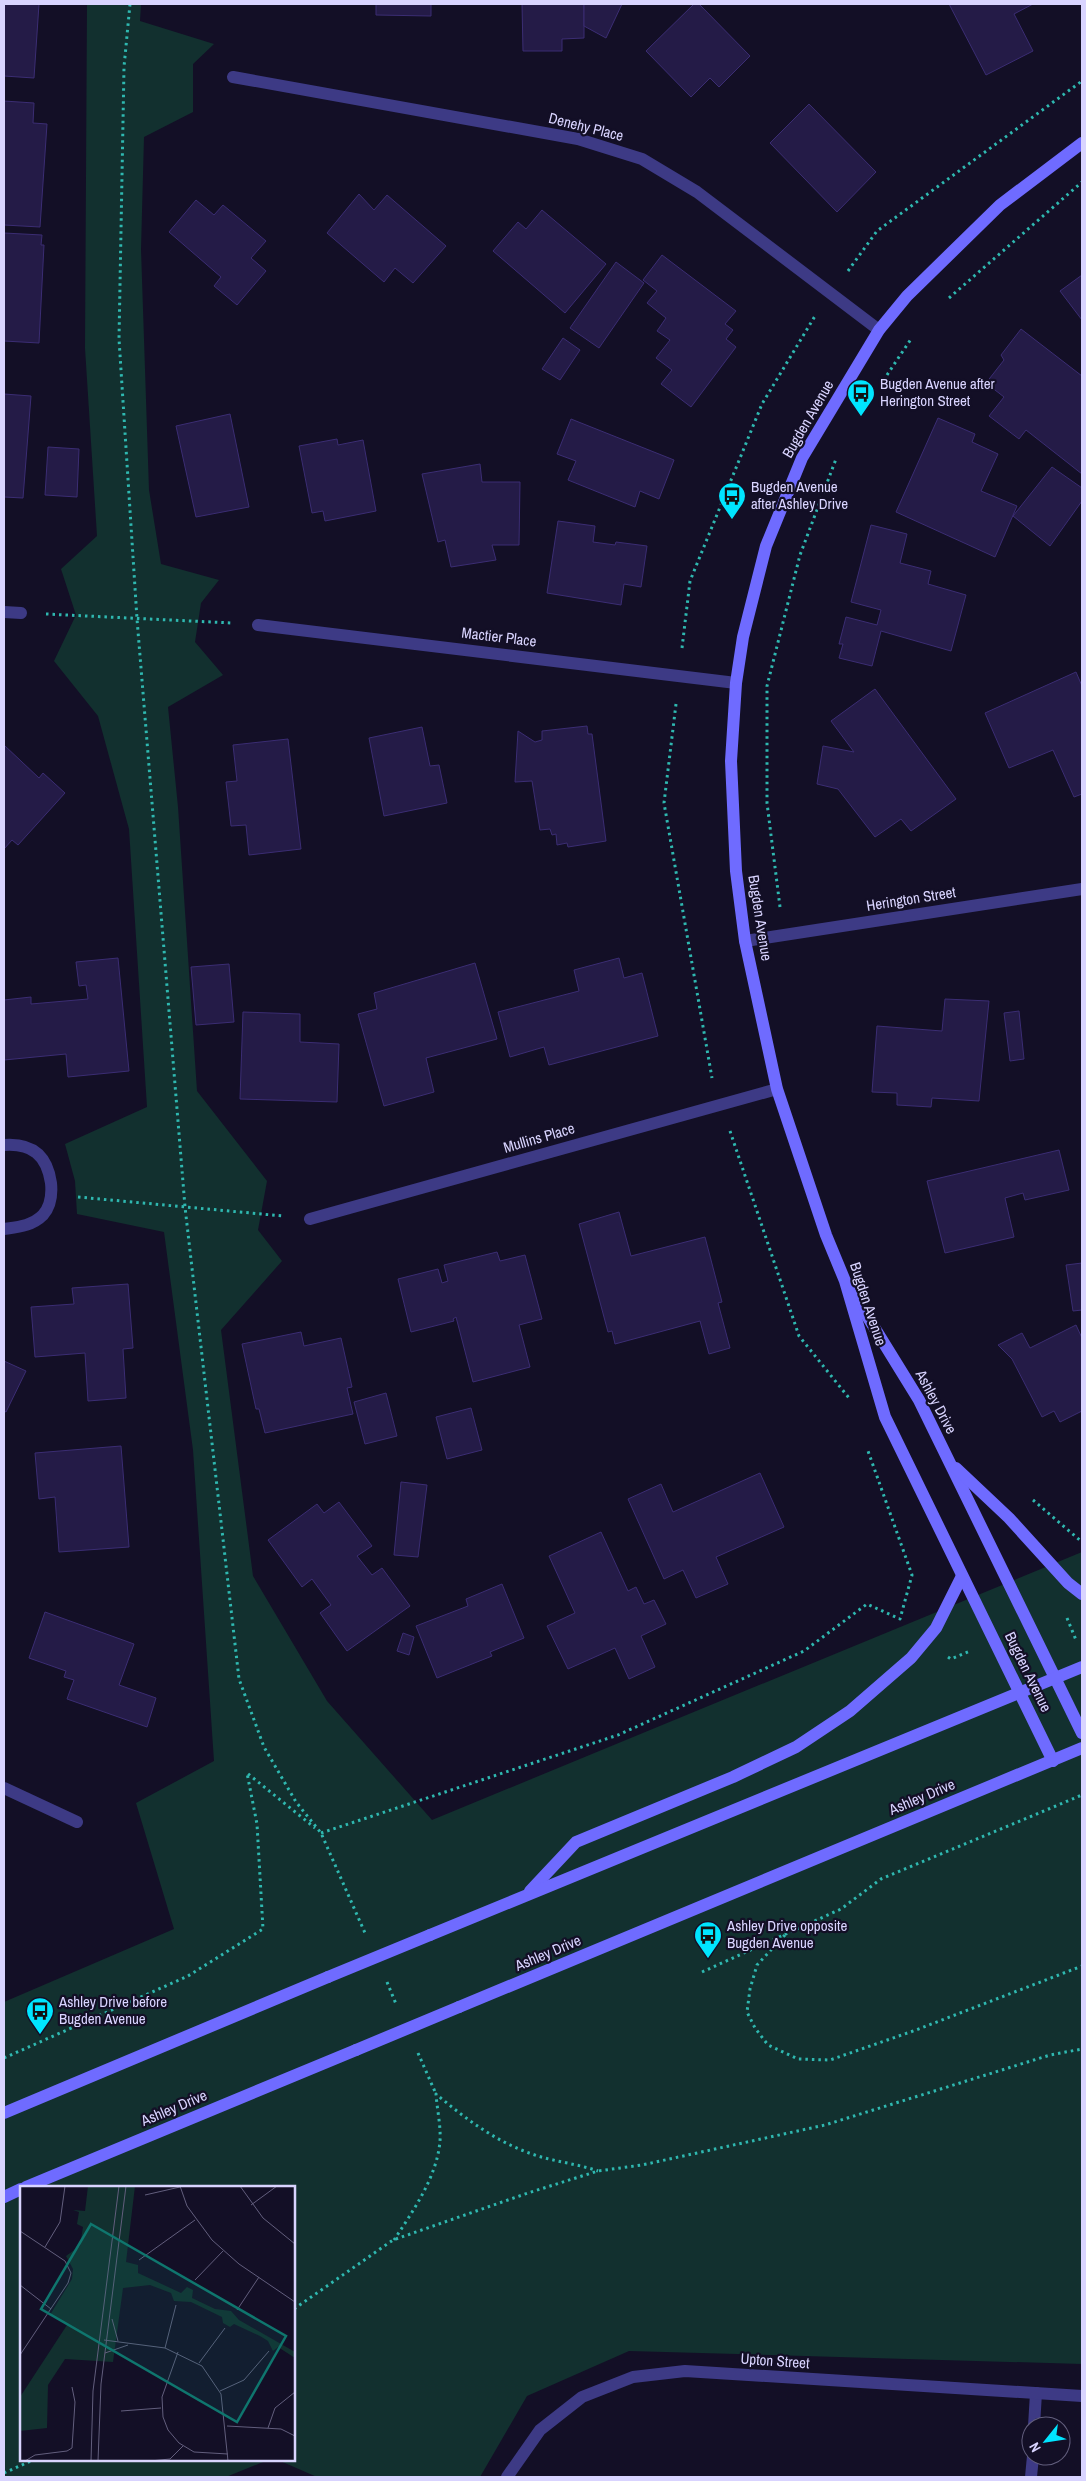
<svg xmlns="http://www.w3.org/2000/svg" width="1086" height="2481" viewBox="0 0 1086 2481" font-family="'Archivo Narrow',sans-serif">
	<style>
		.green { fill: #12302f }
		.building { fill: #241b47; stroke: #3b2d73 }
		.lines { fill: none; stroke-linecap: round; stroke-linejoin: round }
		.path { stroke: #2fb8b0; stroke-width: 3; stroke-dasharray: 2.5 4; stroke-linecap: butt }
		.street { stroke: #3d3a85; stroke-width: 12 }
		.secondary { stroke: #6f6bff; stroke-width: 12 }
		.secondary-bridge { stroke: #6f6bff; stroke-width: 12 }
		.labels { text-anchor: middle; stroke-width: 4.5; stroke-linejoin: round; paint-order: stroke }
		.street-label { font-size: 15px; fill: #d9d4ff; stroke: #130f26 }
		.poi-label { font-size: 15px; fill: #d9d4ff; stroke: #130f26; text-anchor: start }
		.inset-road { fill: none; stroke: #625e7d; stroke-width: 1 }
		.view { fill: #0f766e; fill-opacity: 0.15; stroke: #0f766e; stroke-width: 2.5 }
		.inset-edge { fill: none; stroke: #d9d4ff; stroke-width: 2.5 }
	</style>
	<rect width="100%" height="100%" fill="#130f26"/>
	<!-- green -->
	<path class="green" d="M87 4H141L140 21 214 44 193 64V112L144 137 141 249 149 490 161 564 219 580 201 603 195 642 223 675 168 707 178 807 197 1091 267 1181 258 1230 282 1261 221 1330 253 1576 327 1701 432 1820 1082 1552V2364L629 2351 527 2396 480 2477H317L278 2460H294V2187H21V2460H268L226 2477H4V2002L174 1929 136 1803 214 1761 193 1450 164 1232 77 1214 75 1181 65 1144 147 1107 129 829 98 716 54 661 76 615 61 569 97 536 85 348Z"/>
	<!-- building -->
	<g class="building">
		<path d="M4 4H39L34 78 4 76Z"/>
		<path d="M376 4H431V16L376 15Z"/>
		<path d="M522 4H584V38L562 39V51H523Z"/>
		<path d="M584 4H622L606 38 584 26Z"/>
		<path d="M694 4H699L750 56 719 87 710 78 691 97 646 51Z"/>
		<path d="M949 4H1033L1014 14 1033 51 986 75Z"/>
		<path d="M4 101 34 103 33 123 47 124 40 227 4 225Z"/>
		<path d="M809 104 876 172 837 212 770 143Z"/>
		<path d="M359 194 374 210 387 195 446 246 413 283 395 268 384 282 327 233Z"/>
		<path d="M196 200 214 215 223 205 266 241 251 258 266 271 237 305 214 286 221 277 169 232Z"/>
		<path d="M542 210 606 264 565 313 493 251 518 222 526 229Z"/>
		<path d="M4 233 42 235 41 245H44L39 343 4 341Z"/>
		<path d="M662 255 736 311 725 324 733 330 726 339 736 347 691 407 661 384 672 370 656 358 670 340 657 331 666 318 647 303 657 291 643 280Z"/>
		<path d="M616 262 644 283 599 348 570 328Z"/>
		<path d="M1082 275V320L1060 291Z"/>
		<path d="M1021 329 1082 376V474L1026 430 1019 439 989 416 1004 397 986 383 1004 360 1001 355Z"/>
		<path d="M563 338 580 350 560 380 542 369Z"/>
		<path d="M4 394 31 396 23 498 4 497Z"/>
		<path d="M230 414 249 507 196 517 176 426Z"/>
		<path d="M938 418 975 434 972 442 998 454 981 491 1017 506 995 557 896 512Z"/>
		<path d="M571 419 674 460 659 499 640 491 635 507 568 480 576 461 557 454Z"/>
		<path d="M337 439 338 445 363 440 376 511 325 521 323 511 312 513 299 446Z"/>
		<path d="M48 447 79 449 77 497 45 495Z"/>
		<path d="M480 464 482 482H520L519 545H492L496 560 451 567 445 540 438 542 422 474Z"/>
		<path d="M1052 467 1082 488V501L1050 546 1013 516Z"/>
		<path d="M558 521 595 526 593 542 615 545 616 542 647 546 641 587 624 584 621 605 547 593Z"/>
		<path d="M871 525 907 534 900 563 931 571 928 584 966 595 951 651 881 631 872 666 839 658 843 644H839L846 617 877 625 881 610 851 602Z"/>
		<path d="M1076 672 1082 686V794L1074 797 1053 750 1009 768 985 713Z"/>
		<path d="M875 689 956 799 911 831 901 819 875 837 838 789 817 784 823 746 854 752 831 721Z"/>
		<path d="M587 726 588 734H592L606 841 568 847 567 843 557 845 556 834 552 835 550 829 540 830 532 781 515 782 518 731 535 742 542 740V731Z"/>
		<path d="M422 727 430 766 439 765 447 803 384 816 369 738Z"/>
		<path d="M288 739 301 849 249 855 246 825 231 826 226 782 237 781 233 745Z"/>
		<path d="M4 745 39 778 43 773 65 793 18 845 12 840 4 849Z"/>
		<path d="M118 958 129 1071 68 1077 66 1054 4 1060V1000L31 997V1004L88 999 86 985 79 986 76 962Z"/>
		<path d="M619 958 624 978 642 973 658 1036 549 1065 544 1047 510 1057 498 1012 579 991 574 970Z"/>
		<path d="M475 963 497 1039 426 1058 434 1092 384 1106 358 1014 377 1009 374 993Z"/>
		<path d="M229 964 234 1022 196 1025 191 967Z"/>
		<path d="M945 999 989 1001 979 1101 932 1098 931 1107 897 1105V1093L872 1092 877 1026 942 1031Z"/>
		<path d="M1019 1011 1024 1059 1010 1061 1004 1013Z"/>
		<path d="M243 1012 300 1014V1042L339 1044 337 1102 240 1099Z"/>
		<path d="M1059 1150 1069 1190 1025 1200 1023 1193 1005 1198 1014 1237 945 1253 927 1181Z"/>
		<path d="M619 1212 631 1256 705 1237 722 1302 718 1303 730 1348 709 1354 700 1321 615 1344 612 1331 608 1332 579 1224Z"/>
		<path d="M497 1252 500 1261 525 1255 542 1319 519 1325 530 1367 473 1382 456 1317 453 1319 454 1321 411 1332 398 1279 438 1269 442 1283 448 1281 444 1265Z"/>
		<path d="M1082 1263V1310L1073 1311 1066 1265Z"/>
		<path d="M128 1284 133 1348 123 1349 126 1398 88 1401 85 1353 35 1357 31 1307 74 1304 72 1288Z"/>
		<path d="M1076 1325 1082 1338V1411L1060 1422 1054 1411 1042 1417 1012 1359 998 1345 1022 1333 1030 1348Z"/>
		<path d="M301 1332 304 1346 341 1338 352 1387 347 1388 353 1414 265 1433 259 1409H256L242 1344Z"/>
		<path d="M4 1361 26 1371 6 1412 4 1411Z"/>
		<path d="M386 1393 397 1436 365 1444 354 1402Z"/>
		<path d="M471 1408 482 1450 447 1459 436 1417Z"/>
		<path d="M121 1446 129 1547 59 1552 55 1497 39 1499 35 1453Z"/>
		<path d="M760 1473 784 1527 716 1557 728 1584 696 1598 683 1570 664 1579 628 1499 661 1484 673 1512Z"/>
		<path d="M401 1482 427 1485 418 1557 394 1555Z"/>
		<path d="M339 1502 372 1546 357 1556 372 1575 382 1568 410 1606 347 1651 320 1613 331 1605 312 1579 302 1587 268 1540 317 1504 324 1513Z"/>
		<path d="M601 1532 628 1591 636 1587 644 1604 654 1600 666 1624 641 1636 655 1667 629 1679 615 1648 568 1669 547 1626 575 1613 549 1556Z"/>
		<path d="M502 1584 524 1638 490 1652 492 1656 437 1678 416 1626 468 1606 466 1599Z"/>
		<path d="M45 1612 134 1644 119 1685 156 1698 147 1727 67 1699 74 1680 64 1677 66 1671 29 1658Z"/>
		<path d="M403 1633 414 1637 409 1655 397 1651Z"/>
	</g>
	<g class="lines">
		<!-- path -->
		<g class="path">
			<path d="M130 4 124 67 119 339 137 619 185 1207 239 1679 264 1747 296 1802 321 1833 365 1933"/>
			<path d="M848 271 877 231 1082 81"/>
			<path d="M949 298 1082 182"/>
			<path d="M887 375 911 339"/>
			<path d="M46 614 232 623"/>
			<path d="M682 648 690 581 762 404 815 316"/>
			<path d="M676 704 664 803 712 1078"/>
			<path d="M780 907 767 803V686L800 555 836 459"/>
			<path d="M730 1131 799 1336 849 1398"/>
			<path d="M78 1197 283 1216"/>
			<path d="M1033 1500 1082 1542"/>
			<path d="M1067 1618 1076 1640"/>
			<path d="M948 1657 951 1659 970 1651"/>
			<path d="M321 1833 618 1735 804 1651 867 1604 900 1619 912 1575 868 1451"/>
			<path d="M785 1935 757 1965 750 1989 747 2012 755 2028 768 2045 798 2059 830 2060 916 2030 1082 1966"/>
			<path d="M702 1972 841 1909 881 1879 1082 1795"/>
			<path d="M387 1982 396 2004"/>
			<path d="M418 2053 436 2094"/>
			<path d="M4 2058 188 1976 263 1929 257 1824 247 1773 315 1828"/>
			<path d="M394 2240C413 2211 437 2177 440 2141 441 2126 437 2109 436 2094 467 2120 499 2144 538 2156 557 2162 578 2164 598 2171"/>
			<path d="M294 2309 393 2240 528 2193 598 2171 642 2165 825 2125 1050 2055 1082 2049"/>
			<path d="M4 2473 33 2460"/>
		</g>
		<!-- street -->
		<g class="street">
			<path d="M233 77 578 139 642 159 697 192 879 330"/>
			<path d="M4 612 21 613"/>
			<path d="M258 625 736 683"/>
			<path d="M745 941 1082 889"/>
			<path d="M4 1145C32 1143 47 1155 51 1183 52 1193 51 1206 43 1215 32 1226 18 1227 4 1229"/>
			<path d="M310 1219 777 1089"/>
			<path d="M4 1788 77 1822"/>
			<path d="M1034 2426 1036 2393"/>
			<path d="M507 2477 540 2430 582 2397 633 2377 685 2371 1082 2396"/>
			<path d="M1031 2477 1033 2456"/>
		</g>
		<!-- secondary -->
		<g class="secondary">
			<path d="M853 1293 919 1400 1082 1733"/>
			<path d="M956 1468 1009 1518 1068 1583 1082 1594"/>
			<path d="M1053 1761 885 1417 845 1281 826 1235 777 1089 745 941 736 871 731 761 736 683 743 637 766 546 802 458 879 330 907 296 1000 205 1082 143"/>
			<path d="M530 1891 576 1842 733 1777 796 1747 850 1711 911 1658 936 1628 962 1576"/>
			<path d="M430 1935 1082 1667"/>
			<path d="M459 2007 1082 1748"/>
			<path d="M4 2113 328 1977"/>
			<path d="M26 2187 356 2050"/>
			<path d="M4 2197 21 2189"/>
		</g>
		<!-- secondary-bridge -->
		<g class="secondary-bridge">
			<path d="M328 1977 430 1935"/>
			<path d="M356 2050 459 2007"/>
		</g>
	</g>
	<!-- icons -->
	<defs>
		<g id="bus-pin" transform="scale(1.4375)"><path d="M0 17L-7.5 6A9.5 9.5 0 1 1 7.5 6Z" fill="#00e5ff" stroke="#130f26"/><path d="M-5-6H5V4H4V6H2V4H-2V6H-4V4H-5ZM-3.5-4V0h7V-4ZM-3.5 1.2v1.5H-2V1.2ZM2 1.2v1.5H3.5V1.2Z" fill="#111"/></g>
	</defs>
	<g fill-rule="evenodd">
		<use href="#bus-pin" x="861" y="393"/>
		<use href="#bus-pin" x="732" y="496"/>
		<use href="#bus-pin" x="708" y="1935"/>
		<use href="#bus-pin" x="40" y="2011"/>
	</g>
	<g class="labels">
		<!-- street labels -->
		<g class="street-label">
			<text transform="translate(586 127) rotate(14)" y="5">Denehy Place</text>
			<text transform="translate(808 419) rotate(-60)" y="5">Bugden Avenue</text>
			<text transform="translate(499 637) rotate(7)" y="5">Mactier Place</text>
			<text transform="translate(911 899) rotate(-9)" y="5">Herington Street</text>
			<text transform="translate(760 918) rotate(81)" y="5">Bugden Avenue</text>
			<text transform="translate(539 1138) rotate(-16)" y="5">Mullins Place</text>
			<text transform="translate(868 1304) rotate(72)" y="5">Bugden Avenue</text>
			<text transform="translate(936 1402) rotate(62)" y="5">Ashley Drive</text>
			<text transform="translate(1028 1672) rotate(64)" y="5">Bugden Avenue</text>
			<text transform="translate(922 1797) rotate(-23)" y="5">Ashley Drive</text>
			<text transform="translate(548 1953) rotate(-23)" y="5">Ashley Drive</text>
			<text transform="translate(174 2108) rotate(-23)" y="5">Ashley Drive</text>
			<text transform="translate(775 2361) rotate(4)" y="5">Upton Street</text>
		</g>
		<!-- poi labels -->
		<g class="poi-label">
			<text x="880" y="389">Bugden Avenue after<tspan x="880" dy="17">Herington Street</tspan></text>
			<text x="751" y="492">Bugden Avenue<tspan x="751" dy="17">after Ashley Drive</tspan></text>
			<text x="727" y="1931">Ashley Drive opposite<tspan x="727" dy="17">Bugden Avenue</tspan></text>
			<text x="59" y="2007">Ashley Drive before<tspan x="59" dy="17">Bugden Avenue</tspan></text>
		</g>
	</g>
	<!-- overview -->
	<g transform="translate(20 2186)">
		<rect width="275" height="275" fill="#130f26"/>
		<path d="M68 0H115L106 76 118 79V87L161 107 167 101 173 104 172 112 195 123 211 125 219 134 275 166V172L258 161 253 165 248 155 240 150 214 138 210 141 203 137 202 131 171 116 154 115 151 107 130 99 103 102 93 176 45 173 28 199 27 242 0 245V211L47 139 30 129 52 93 53 83 46 70 60 60 63 41 57 38 59 26 53 24 65 25Z" fill="#12302f"/>
		<path class="inset-road" d="M160 0 167 20 192 54 219 78 275 116M220 0 243 32 275 58M125 9 160 1M231 19 257 0M0 45 45 75 51 87 48 97 0 169M25 61 40 36 45 0M119 74 175 34M175 94 203 65M0 99 31 123M217 124 239 91M92 133 98 155M84 154 145 162 182 180 201 208 208 275M145 162 156 119M158 166 142 211 143 231 148 244 159 257 174 266 208 268M85 167 108 159M179 177 205 142M200 205 224 194 249 165M101 225 141 222M207 240 261 243 275 250M248 242 255 222 275 206M5 275 15 269 47 265 52 262 55 216 52 201M71 275 73 205 99 0M78 275 81 198 106 0M130 275 150 273 163 260"/>
		<path class="view" d="M71 38 266 150 217 236 21 123Z"/>
		<rect width="275" height="275" class="inset-edge"/>
	</g>
	<!-- border -->
	<rect width="1086" height="2481" fill="none" stroke="#d9d4ff" stroke-width="10"/>
	<!-- north arrow -->
	<g transform="translate(1046 2441) rotate(240)"><circle r="24" fill="#130f26" stroke="#625e7d"/>
	<path d="M0-4L9 19L0 12L-9 19Z" fill="#00e5ff"/>
	<text y="-8" font-size="14" font-weight="bold" text-anchor="middle" fill="#d9d4ff">N</text>
	</g>
</svg>
